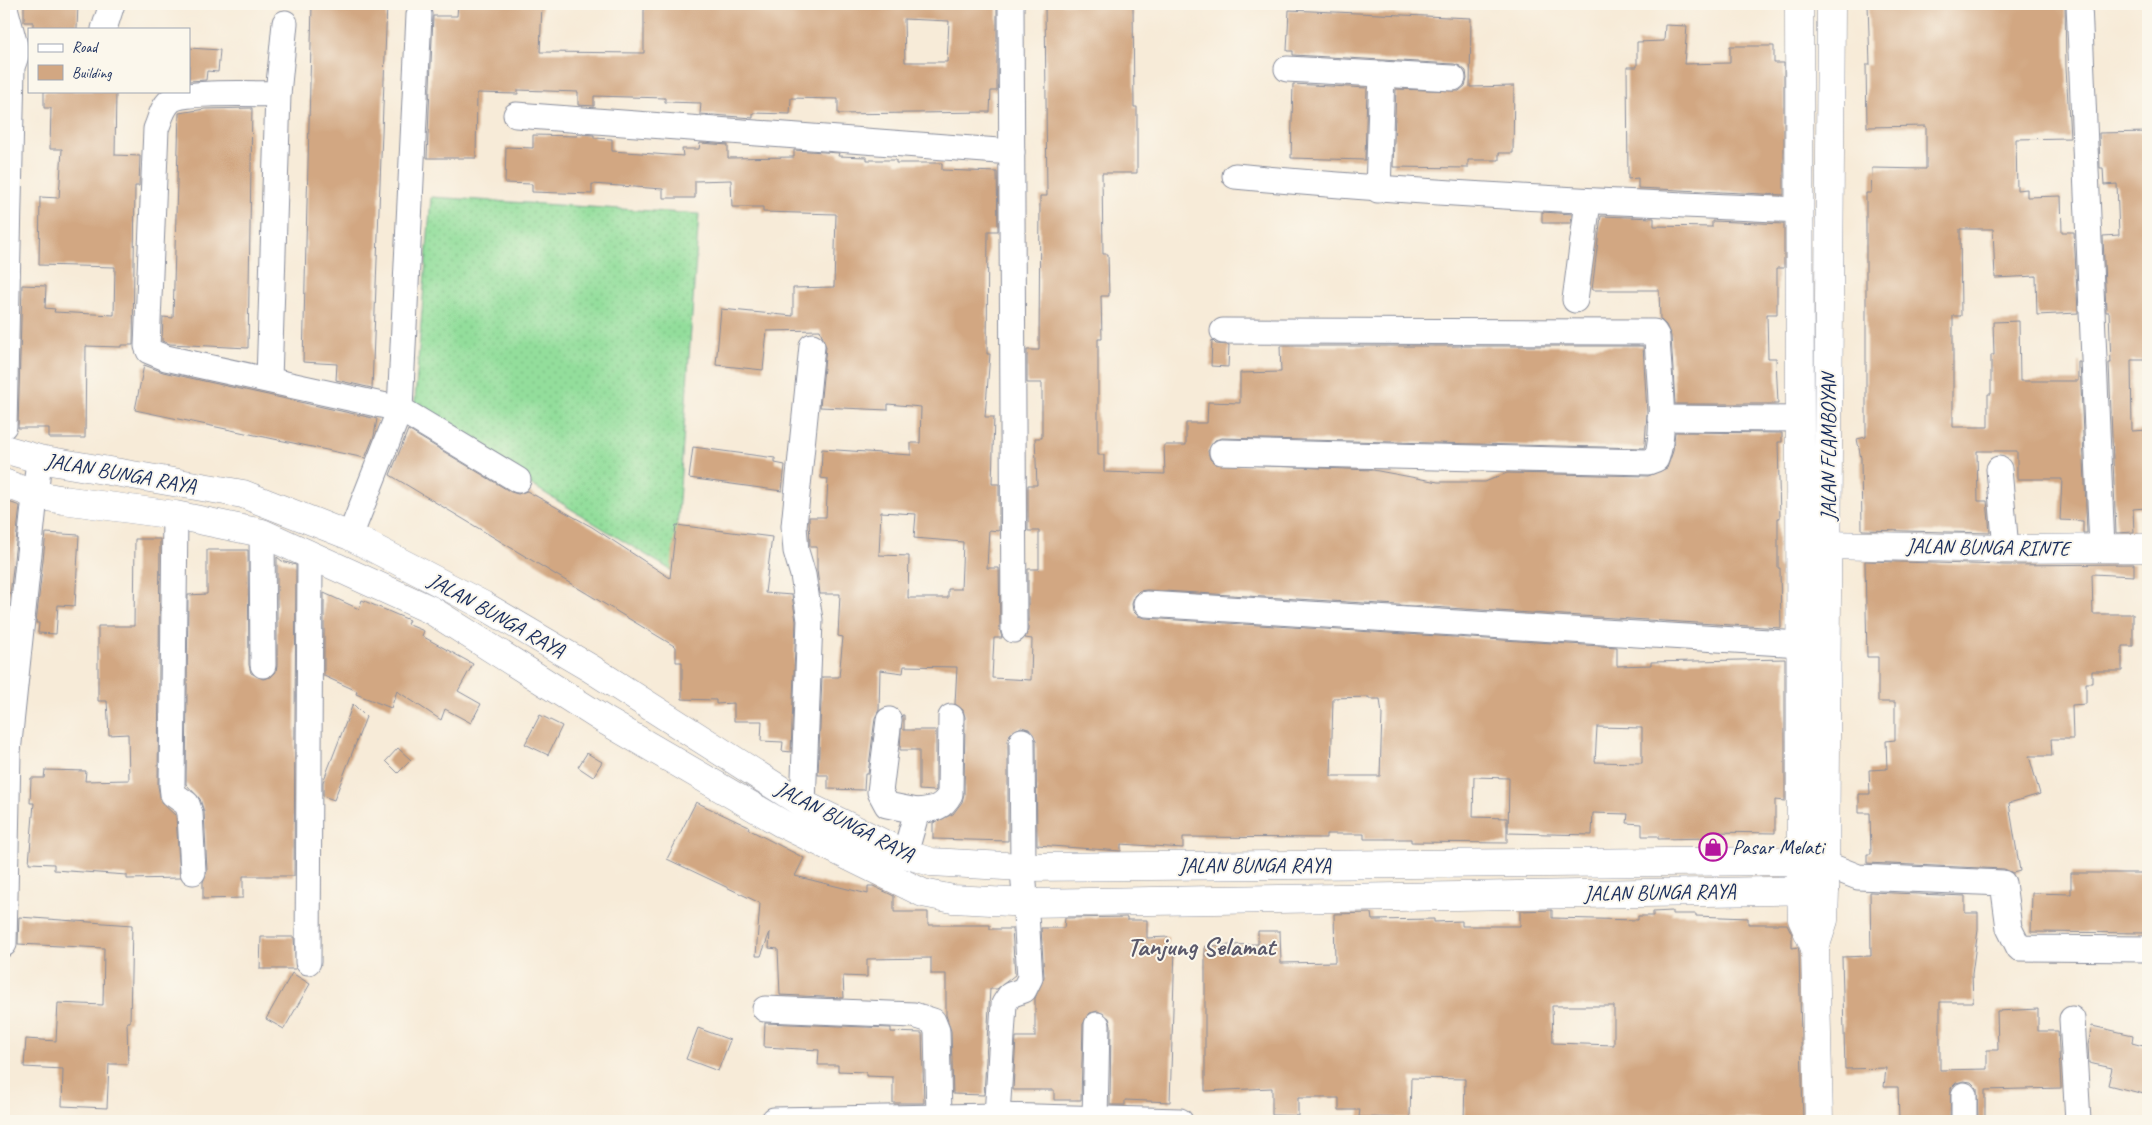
<svg xmlns="http://www.w3.org/2000/svg" width="2152" height="1125" viewBox="0 0 2152 1125" font-family="Caveat,sans-serif">
	<style>
		.grass { fill: url(#grass-dots); stroke: #57867c }
		.building { fill: #d2a782; fill-rule: evenodd }
		.lines { fill: none; stroke-linecap: round; stroke-linejoin: round }
		.street-casing { stroke: #898d9b; stroke-width: 27 }
		.secondary-casing { stroke: #898d9b; stroke-width: 29 }
		.primary-casing { stroke: #898d9b; stroke-width: 29 }
		.street { stroke: #fff; stroke-width: 25 }
		.secondary { stroke: #fff; stroke-width: 28 }
		.primary { stroke: #fff; stroke-width: 28 }
		.labels { text-anchor: middle; stroke-width: 4; stroke-linejoin: round; paint-order: stroke }
		.street-label { font-size: 21px; fill: #1b2f5e; stroke: #fbf7ec }
		.poi-label { font-size: 21px; fill: #1b2f5e; stroke: #fbf7ec; text-anchor: start }
		.district-label { font-size: 26px; font-weight: bold; fill: #5b596b; stroke: #fbf7ec }
	</style>
	<defs>
		<pattern id="grass-dots" width="8" height="8" patternUnits="userSpaceOnUse" patternTransform="scale(1.25)"><rect width="8" height="8" fill="#93de9b"/><path d="M2 2h.1M6 6h.1" fill="none" stroke="#7ebf88" stroke-width="1.8" stroke-linecap="round"/></pattern>
	</defs>
	<rect width="100%" height="100%" fill="#fbf7ec"/>
	<filter id="ink" filterUnits="userSpaceOnUse"><feTurbulence type="fractalNoise" baseFrequency=".02" numOctaves="2"/><feDisplacementMap in="SourceGraphic" scale="10" xChannelSelector="R" yChannelSelector="G"/><feConvolveMatrix kernelMatrix="1 2 1 2 8 2 1 2 1" color-interpolation-filters="sRGB"/></filter>
	<filter id="wash" filterUnits="userSpaceOnUse"><feTurbulence type="fractalNoise" baseFrequency=".0096" numOctaves="4" result="noise"/><feDisplacementMap in="SourceGraphic" scale="20" xChannelSelector="R" yChannelSelector="G"/><feGaussianBlur stdDeviation="1.12" result="paint"/><feColorMatrix in="noise" values="0 0 0 0 0 0 0 0 0 0 0 0 0 0 0 0 0 1.4 0 .05"/><feComposite in="paint" operator="in"/></filter>
	<g filter="url(#wash)">
		<rect width="100%" height="100%" fill="#f7ebd8"/>
		<!-- grass -->
		<path class="grass" d="M431 197 699 214 674 572 414 413Z"/>
		<g id="blocks">
			<!-- building -->
			<g class="building">
				<path d="M24 4H78L77 29H33V22H24Z"/>
				<path d="M312 4H387L372 388 336 380 337 364 303 362Z"/>
				<path d="M458 4H542L540 52 644 53V4H997V91H991L990 112 838 114V99L791 98 790 114 753 113V118L700 114 701 103 665 102V98L594 96V106L578 105V92L518 90V94L477 93 476 158H427L433 16H457ZM904 19 949 21 947 62H905Z"/>
				<path d="M1045 4H1133L1134 107H1137V173H1102L1103 254H1108L1109 296H1101L1102 339H1098V455H1104V472L1165 474 1164 445H1186V423H1207L1208 402 1240 403V373L1281 372 1280 346H1643L1647 413 1645 444 1644 448 1222 438 1215 440 1208 451 1210 459 1215 464 1373 470 1438 482H1485L1507 473 1648 476 1667 468 1673 451 1675 432 1782 433V442H1778L1780 518H1778V568H1780L1781 628 1147 590 1139 591 1134 596 1132 604 1133 611 1138 616 1145 618 1617 647V666L1651 665V662L1785 659V801L1775 800V833L1712 832V838L1658 839V836H1642V824L1627 823 1628 814 1593 813 1592 835 1508 833 1509 778 1474 777 1473 817 1507 818V843L1411 842V839H1364V834H1326V838L1183 837V848L1121 844V851L1037 845 1036 740 1029 729 1021 727 1010 734 1008 741V841L933 839V823L953 814 962 802 964 794 965 717 963 710 955 704 957 667 904 666 903 673 880 670 879 710 875 718 868 774H865L864 790 828 789V775H818L822 677H839L843 637 838 636 840 594H820L817 570V547H810L809 517H826L828 479 821 478 822 449 911 455V443H920L921 407 888 404V410L820 407 826 347 820 330 767 331 763 370 716 365 721 309 793 316V288L834 287 836 214 763 212V207H732L731 180 695 181V198H663V189L592 184V194L532 192V184L505 183 506 147 533 148V135L577 136V134L594 135V138L612 139V151L683 156 682 149H699L700 143 728 145V158L794 157V150L839 153 838 156 867 157V160H896V163H942V170L997 172 998 231H988L987 354H990L985 417H994L992 484H999V531L989 530 987 568H999L1000 630 1002 638H994L992 678 1031 680 1032 639 1025 638 1028 630V569H1039V531H1028V485H1037L1035 438H1042V383H1027V350H1039L1040 196H1047ZM881 512 916 514 914 538 963 542 961 589H948V598H908L909 556 879 555ZM1369 697V699H1380L1382 714 1380 776H1331L1333 698ZM1597 727 1642 728V763L1595 762Z"/>
				<path d="M1868 4H2065L2066 67 2070 138 2016 139 2017 190 2027 189V197L2061 196 2062 232H2074L2078 313 2037 315 2036 276 1995 278 1993 229H1960L1961 316H1953V427H1988V394H1991V355H1994L1993 322 2019 321 2020 381H2078V362H2080L2087 533H2083V521L2060 520 2062 479H2017V451H1977L1978 501H1987L1990 533 1862 530 1861 458 1857 439 1866 437V193H1871L1872 168 1926 169V126L1867 127 1866 65H1870Z"/>
				<path d="M1289 10 1471 18 1470 87 1514 86 1513 153H1499V160H1468V168L1393 167 1396 89 1459 91 1465 86 1467 79 1466 71 1460 66 1454 64 1293 55V51H1287Z"/>
				<path d="M1665 25 1687 26 1684 64 1730 63V46H1774V63H1784V195L1638 188V178L1628 179 1627 67H1637V42L1664 41Z"/>
				<path d="M189 48 220 50 218 72 207 71 206 80 189 81Z"/>
				<path d="M1293 84 1367 88 1365 160 1291 158Z"/>
				<path d="M44 91H116L115 155 140 156 139 186H135L133 345H121V347L86 346 85 438H49V428H18L22 285 46 286 45 308 55 309 54 312 114 315 115 267 39 265 40 197 59 198 62 149H50L51 108H44Z"/>
				<path d="M252 108 248 348 170 344 162 341 163 317 173 318 179 113 205 109Z"/>
				<path d="M2148 132V360H2131L2132 431 2148 430V497L2146 498V508L2133 509 2134 532 2116 533 2109 363H2111L2109 312H2106L2103 236 2119 235 2117 184 2104 185 2103 168H2100L2099 133Z"/>
				<path d="M1542 212 1572 214 1571 223H1542Z"/>
				<path d="M1601 216 1654 218V226L1712 227V221L1784 224V268H1777V314H1767L1768 358H1776L1778 404H1675L1671 336 1666 325 1660 319 1659 290H1592Z"/>
				<path d="M1212 340 1216 344 1229 345 1228 367 1211 366Z"/>
				<path d="M144 365 163 372 377 419 374 436 365 458 135 410Z"/>
				<path d="M408 430 511 492 518 494 527 491 592 527 670 578 676 525 772 537 765 593 792 595 796 621 791 752 782 751 783 742 761 741 762 721H734V703L716 704V700L682 699V662H676V647L390 475Z"/>
				<path d="M693 447 775 458V463L785 465 782 491 689 478Z"/>
				<path d="M6 501 20 506 10 595H4Z"/>
				<path d="M46 533 79 535 75 606 58 605 56 634 38 633 39 623H36Z"/>
				<path d="M135 539H160L158 786 161 802 176 816 180 878 127 879V875L54 870V864L29 863 34 803H30L31 778H44L45 770 86 771 85 781 129 780 128 734 109 735 107 701H98V626H134Z"/>
				<path d="M207 550H248L249 665 251 673 263 679 271 677 276 672 277 665V557L282 561 296 565 294 876H243V898L203 899V882L207 871 204 812 200 799 186 784 188 595 207 594Z"/>
				<path d="M1865 561 2006 565 2134 564V576L2092 574 2093 614H2133V646H2122V671H2092V683H2086V704L2072 705 2073 739H2051L2052 756H2029L2040 794 2009 803 2020 871 2013 873 2004 869 1867 863V854H1871L1870 813H1859V794H1870L1869 770 1887 769 1886 741 1895 740V702H1878V657H1867Z"/>
				<path d="M324 593 359 609 362 600 409 620 407 624 424 631 422 636 473 664 458 691 481 704 471 723 445 709 441 720 397 691 391 708 356 694 357 691 324 676Z"/>
				<path d="M353 704 366 717 334 800 323 796V782Z"/>
				<path d="M540 715 562 726 548 755 525 744Z"/>
				<path d="M902 715H904V730H936V790L935 791 919 790V750H900Z"/>
				<path d="M398 748 411 760 398 773 386 761Z"/>
				<path d="M587 753 602 762 593 777 578 767Z"/>
				<path d="M696 802 749 827 748 829 804 858 795 876 868 894V886H873L894 896V912H928V925H990V929H1012L1015 975 997 989H990L984 1095 953 1094 951 1031 946 1015V974H931V958L867 959V977L843 976 844 998 780 995 778 949 769 948 770 932 761 956H756L760 903 667 859Z"/>
				<path d="M2071 873H2148V933L2031 932 2032 893 2071 894Z"/>
				<path d="M1870 892 1965 896V913H1978V930L1972 974 1973 1002H1940V1070L1987 1069V1050H1998L1997 1011 2038 1009V1031H2058L2061 1088 1985 1090V1121H1978L1977 1088 1971 1082 1964 1081 1956 1083 1951 1088 1950 1121H1899L1898 1087H1884L1886 1068 1845 1069 1842 957 1871 956Z"/>
				<path d="M1552 910V918L1638 920V916H1653V912L1672 911V914H1696V916L1748 918V924H1787L1792 934V948L1798 947 1799 952 1803 1121 1698 1117V1121H1464L1465 1079 1411 1078 1410 1118 1359 1117 1360 1110H1339V1098H1298V1116L1272 1115V1088L1205 1091V946L1258 944V931H1280L1281 963 1335 962 1334 914 1371 913 1372 920 1434 919V922L1462 921V926H1520V911ZM1552 1006H1614V1045L1553 1043Z"/>
				<path d="M19 917 132 925 130 1022H127L128 1064H109L107 1108 62 1106 63 1069 24 1067 26 1039 56 1041 58 1003 103 1005 104 948 18 944Z"/>
				<path d="M1127 917V920H1147V938L1168 937V947H1175L1170 1102 1125 1100V1105H1110L1111 1025 1109 1018 1098 1011 1090 1013 1083 1024 1081 1100H1054V1090H1013L1016 1037H1035V998L1044 977 1041 928H1064L1065 918Z"/>
				<path d="M261 937H294L296 969H260Z"/>
				<path d="M292 973 310 984 284 1029 266 1019Z"/>
				<path d="M765 1023 891 1028V1032L922 1033 924 1103H893V1077L866 1076V1072L838 1071V1065H818L819 1050 764 1047Z"/>
				<path d="M2092 1026 2133 1035 2132 1043 2147 1047 2144 1062 2148 1063V1095L2108 1085 2112 1068 2089 1063 2088 1045Z"/>
				<path d="M698 1028 730 1040 718 1071 686 1059Z"/>
			</g>
		</g>
	</g>
	<g filter="url(#ink)">
		<use href="#blocks" fill-opacity="0" stroke="#898d9b" stroke-width="1"/>
		<g class="lines">
			<!-- street casing -->
			<g class="street-casing">
				<g id="street">
					<path d="M1011 4 1014 630"/>
					<path d="M2079 4 2102 548"/>
					<path d="M104 29 112 4"/>
					<path d="M1287 69 1453 78"/>
					<path d="M278 94C259 94 182 91 170 101 162 108 160 120 156 129L147 346 149 351 166 358 400 409 518 480"/>
					<path d="M516 115 1012 152"/>
					<path d="M1235 176C1423 194 1611 202 1799 210"/>
					<path d="M1378 190 1382 74"/>
					<path d="M1575 300 1588 202"/>
					<path d="M269 380 278 94 285 23"/>
					<path d="M1660 418 1800 419"/>
					<path d="M4 426 12 67 17 53 4 4"/>
					<path d="M1222 452 1648 462 1656 459C1667 432 1658 368 1657 337L1654 332 1223 331"/>
					<path d="M1999 469 2006 549"/>
					<path d="M175 515 172 785 173 794 187 804 190 813 193 872"/>
					<path d="M262 533 263 665"/>
					<path d="M350 536 400 409 419 15"/>
					<path d="M1146 604 1800 644"/>
					<path d="M889 720 880 792 887 805 917 811 905 854"/>
					<path d="M803 804 810 620 803 575 796 551 794 526 812 346"/>
					<path d="M917 811C933 809 942 809 950 794L951 717"/>
					<path d="M1825 864 1858 877 2003 883 2009 928 2019 948 2148 949"/>
					<path d="M4 944 8 752 39 459"/>
					<path d="M308 962 310 555"/>
					<path d="M765 1009 914 1015 933 1021 937 1031 939 1116"/>
					<path d="M2072 1019 2078 1121"/>
					<path d="M1964 1095V1121"/>
					<path d="M997 1116 1004 1004 1010 995 1024 990 1030 978 1023 867 1022 741"/>
					<path d="M1095 1119 1097 1025"/>
					<path d="M774 1120 997 1116 1180 1121"/>
				</g>
			</g>
			<!-- secondary casing -->
			<g class="secondary-casing">
				<path id="secondary" d="M1827 545 2006 549 2148 548"/>
			</g>
			<!-- primary casing -->
			<g class="primary-casing">
				<g id="primary">
					<path d="M1799 4 1801 890 1802 919 1815 948"/>
					<path d="M4 449 39 459 243 494 350 536 483 605 590 668 803 804 905 854 931 862 1023 867 1801 861 1825 864"/>
					<path d="M4 483 33 494 63 500 175 515 262 533 431 610 606 721 781 823 923 893 953 899 1027 903 1825 890"/>
					<path d="M1819 1121 1815 948 1824 920 1825 890 1831 4"/>
				</g>
			</g>
			<!-- street -->
			<use href="#street" class="street"/>
			<!-- secondary -->
			<use href="#secondary" class="secondary"/>
			<!-- primary -->
			<use href="#primary" class="primary"/>
		</g>
	</g>
	<!-- icons -->
	<defs>
		<g id="shop-ring" transform="scale(1.4375)"><circle r="9.5" fill="#fbf7ec" stroke="#b5179e" stroke-width="1.5"/><path d="M-5-2.5h2.3a2.7 3.5 0 0 1 5.4 0H5L5.5 6h-11ZM-1.5-2.5h3a1.5 2.3 0 0 0-3 0Z" fill="#b5179e"/></g>
	</defs>
	<g fill-rule="evenodd">
		<use href="#shop-ring" x="1713" y="847"/>
	</g>
	<g class="labels">
		<!-- street labels -->
		<g class="street-label">
			<text transform="translate(1828 447) rotate(-90)" y="7">JALAN FLAMBOYAN</text>
			<text transform="translate(121 473) rotate(10)" y="7">JALAN BUNGA RAYA</text>
			<text transform="translate(1988 547) rotate(1)" y="7">JALAN BUNGA RINTE</text>
			<text transform="translate(497 615) rotate(29)" y="7">JALAN BUNGA RAYA</text>
			<text transform="translate(845 821) rotate(27)" y="7">JALAN BUNGA RAYA</text>
			<text x="1255" y="872">JALAN BUNGA RAYA</text>
			<text transform="translate(1660 892) rotate(-1)" y="7">JALAN BUNGA RAYA</text>
		</g>
		<!-- poi labels -->
		<g class="poi-label">
			<text x="1732" y="854">Pasar Melati</text>
		</g>
		<!-- district labels -->
		<g class="district-label">
			<text x="1201" y="955">Tanjung Selamat</text>
		</g>
	</g>
	<!-- margin -->
	<rect width="2152" height="1125" fill="none" stroke="#fbf7ec" stroke-width="20"/>
	<!-- legend -->
	<rect x="28" y="28" width="162" height="65" fill="#fbf7ec" stroke="#a1a7b3"/>
	<rect x="38" y="44" width="25" height="8" fill="#ffffff" stroke="#a1a7b3"/>
	<text x="72" y="52" font-size="15" fill="#1b2f5e">Road</text>
	<rect x="38" y="65" width="25" height="15" fill="#d2a782" stroke="#a1a7b3"/>
	<text x="72" y="78" font-size="15" fill="#1b2f5e">Building</text>
</svg>
